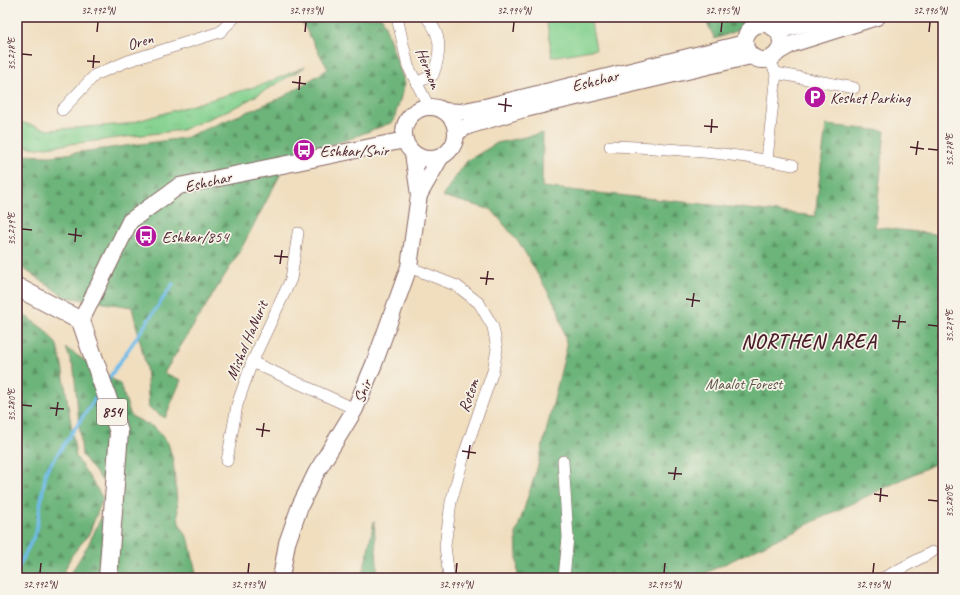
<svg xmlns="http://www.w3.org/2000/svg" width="960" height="595" viewBox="0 0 960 595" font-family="Caveat,sans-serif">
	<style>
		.grass { fill: url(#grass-tufts); stroke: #68785e }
		.forest { fill: url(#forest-firs); stroke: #5b6a52 }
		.garden { fill: #85d290; stroke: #68785e }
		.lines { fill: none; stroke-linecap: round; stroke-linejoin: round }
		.stream { stroke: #6fbce9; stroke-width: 3.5 }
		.street-casing { stroke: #84625f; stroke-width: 12 }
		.secondary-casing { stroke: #84625f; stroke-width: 18 }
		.primary-casing { stroke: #84625f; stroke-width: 20 }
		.street { stroke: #fff; stroke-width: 11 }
		.secondary { stroke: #fff; stroke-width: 16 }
		.primary { stroke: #fff; stroke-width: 18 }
		.ticks { fill: none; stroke: #4a1f2b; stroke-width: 1.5 }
		.labels { text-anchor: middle; stroke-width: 3.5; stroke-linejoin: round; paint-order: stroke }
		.shield { fill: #f7f3e8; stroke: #7e5f64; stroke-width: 1 }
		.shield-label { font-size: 15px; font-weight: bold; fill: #4a1f2b }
		.street-label { font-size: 16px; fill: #4a1f2b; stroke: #f7f3e8 }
		.poi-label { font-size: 16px; fill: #4a1f2b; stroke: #f7f3e8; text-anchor: start }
		.park-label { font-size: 16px; fill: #5c5549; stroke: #f7f3e8 }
		.district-label { font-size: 20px; font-weight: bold; letter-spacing: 1px; fill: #4a1f2b; stroke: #f7f3e8 }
		.neatline { fill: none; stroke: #4a1f2b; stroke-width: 1.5 }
		.ticks-label { font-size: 10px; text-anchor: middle; fill: #4a1f2b }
	</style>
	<defs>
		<pattern id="grass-tufts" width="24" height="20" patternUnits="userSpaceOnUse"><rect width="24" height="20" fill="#85d290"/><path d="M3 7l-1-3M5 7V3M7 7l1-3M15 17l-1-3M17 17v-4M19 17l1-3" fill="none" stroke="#74b47c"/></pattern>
		<pattern id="forest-firs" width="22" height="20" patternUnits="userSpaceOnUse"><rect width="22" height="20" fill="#6cb47a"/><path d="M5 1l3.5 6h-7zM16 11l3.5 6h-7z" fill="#5b9264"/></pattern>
	</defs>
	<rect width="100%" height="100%" fill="#f7f3e8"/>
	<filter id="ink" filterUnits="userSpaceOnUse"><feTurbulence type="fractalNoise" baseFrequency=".025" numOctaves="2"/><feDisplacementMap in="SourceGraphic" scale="8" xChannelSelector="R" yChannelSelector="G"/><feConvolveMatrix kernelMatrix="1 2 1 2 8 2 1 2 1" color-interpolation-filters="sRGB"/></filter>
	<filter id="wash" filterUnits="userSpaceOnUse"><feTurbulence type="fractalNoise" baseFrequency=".012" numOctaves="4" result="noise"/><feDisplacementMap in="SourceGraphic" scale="16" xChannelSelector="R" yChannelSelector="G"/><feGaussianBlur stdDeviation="0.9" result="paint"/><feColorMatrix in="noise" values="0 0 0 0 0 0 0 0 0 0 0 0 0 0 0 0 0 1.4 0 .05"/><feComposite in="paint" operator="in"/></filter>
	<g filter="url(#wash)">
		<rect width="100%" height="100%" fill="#f0debf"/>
		<!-- grass -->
		<path class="grass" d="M305 67 240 105 182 130 38 148 17 146V121L48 130 127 124 261 85Z"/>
		<!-- forest -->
		<g class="forest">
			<path d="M299 17H382L405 84 393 122 349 139 289 158 240 251 164 373 181 380 165 418 149 408 146 367 132 307 65 297 17 264V155L51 156 184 138 283 97 328 69Z"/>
			<path d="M704 17H774L715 39Z"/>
			<path d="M826 125 885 131 875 227 943 235V460L695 578H518L516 534 538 465 567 346 558 309 520 244 492 210 442 196 467 161 497 143 543 133 542 187 815 216Z"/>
			<path d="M17 310 45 330 57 345 62 365 76 457 103 498 89 534 72 555 61 578H17Z"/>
			<path d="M66 348 120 384 131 416 155 428 168 443 173 460 179 523 189 540 197 578H68L88 545 114 491 108 488 82 455 74 370Z"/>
			<path d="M374 521 378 578H362Z"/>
		</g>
		<!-- garden -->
		<path class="garden" d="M546 17H590L596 49 552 57Z"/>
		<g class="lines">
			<!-- stream -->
			<g class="stream">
				<path d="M107 381 173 284"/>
				<path d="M17 570 36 532 46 471 99 393"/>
			</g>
		</g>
	</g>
	<g filter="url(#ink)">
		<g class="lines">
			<!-- street casing -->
			<g class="street-casing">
				<g id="street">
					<path d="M397 17 408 66 429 107"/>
					<path d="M776 73 854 88"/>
					<path d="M416 83 433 75C441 53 443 35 426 17"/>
					<path d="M62 110 95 75 128 61 220 32 235 17"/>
					<path d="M610 146C671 148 733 153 793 165"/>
					<path d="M767 160 776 73 769 59"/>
					<path d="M409 267 457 286 479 303 493 327 497 349 493 371 465 452 451 502 445 546 449 578"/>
					<path d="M252 362 355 409"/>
					<path d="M227 461 237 405 252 362 291 279 298 233"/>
					<path d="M563 461 568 537 564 578"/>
					<path d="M883 578 932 552"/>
				</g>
			</g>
			<!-- secondary casing -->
			<g class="secondary-casing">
				<g id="secondary">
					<circle cx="763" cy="42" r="18"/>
					<path d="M772 27 788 28 831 17"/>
					<path d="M778 52 792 44 877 17"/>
					<circle cx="430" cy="133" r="26"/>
					<path d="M444 111 460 112 489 106 745 43"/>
					<path d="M457 132 468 126 521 110 751 56"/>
					<path d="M419 195 440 158"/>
					<path d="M81 321 130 221 179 186 405 140"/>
					<path d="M281 578 287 543 300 506 316 473 355 409 374 364 409 267 419 195 413 153"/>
				</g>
			</g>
			<!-- primary casing -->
			<g class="primary-casing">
				<path id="primary" d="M17 287 81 321 119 432 108 578"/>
			</g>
			<!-- street -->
			<use href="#street" class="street"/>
			<!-- secondary -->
			<use href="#secondary" class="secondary"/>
			<!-- primary -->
			<use href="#primary" class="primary"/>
		</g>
	</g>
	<!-- ticks -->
	<path class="ticks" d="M97 32 98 22M305 32 306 22M513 32 514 22M721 32 722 22M929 32 930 22M22 54 32 55M87 61 100 62M93 68 94 55M292 82 306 84M299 90 300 76M498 104 512 106M505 112 506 98M704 126 718 127M711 133 712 119M910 147 924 149M928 149 938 150M916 155 918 141M22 229 32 230M68 234 82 236M75 242 76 228M274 256 288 257M280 264 282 250M480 278 494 279M486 285 488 271M686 299 700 301M692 307 694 293M892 321 906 322M928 325 938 326M898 329 900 315M22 405 32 406M50 408 64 409M56 416 58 402M256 429 270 431M262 437 264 423M462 451 476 453M468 459 470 445M668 473 682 474M674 480 676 467M874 494 888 496M928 500 938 501M880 502 881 488M40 573 41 563M248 573 249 563M456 573 457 563M664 573 665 563M873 573 874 563"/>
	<!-- icons -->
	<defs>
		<g id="parking-disc" transform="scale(1.15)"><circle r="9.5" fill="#b5179e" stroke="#f7f3e8"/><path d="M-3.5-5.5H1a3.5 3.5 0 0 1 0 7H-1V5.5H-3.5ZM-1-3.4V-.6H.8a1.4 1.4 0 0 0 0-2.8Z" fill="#fff"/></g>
		<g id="bus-disc" transform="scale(1.15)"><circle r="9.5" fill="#b5179e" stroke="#f7f3e8"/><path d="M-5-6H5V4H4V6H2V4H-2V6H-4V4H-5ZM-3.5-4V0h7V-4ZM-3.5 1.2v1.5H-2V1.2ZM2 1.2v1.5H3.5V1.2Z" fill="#fff"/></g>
	</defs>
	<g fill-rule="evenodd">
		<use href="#parking-disc" x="815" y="97"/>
		<use href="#bus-disc" x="304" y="150"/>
		<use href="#bus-disc" x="146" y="236"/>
	</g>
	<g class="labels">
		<!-- shield labels -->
		<rect class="shield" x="97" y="399" width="30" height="26" rx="3"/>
		<g class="shield-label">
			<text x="112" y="417">854</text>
		</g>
		<!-- street labels -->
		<g class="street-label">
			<text transform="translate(140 41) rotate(-17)" y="6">Oren</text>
			<text transform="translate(429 68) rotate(68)" y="6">Hermon</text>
			<text transform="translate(595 80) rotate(-14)" y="6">Eshchar</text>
			<text transform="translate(208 181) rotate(-13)" y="6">Eshchar</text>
			<text transform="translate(246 340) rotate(-67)" y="6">Mishol HaNurit</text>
			<text transform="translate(362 391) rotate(-67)" y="6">Snir</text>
			<text transform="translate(468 395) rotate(-71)" y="6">Rotem</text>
		</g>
		<!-- poi labels -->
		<g class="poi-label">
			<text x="830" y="103">Keshet Parking</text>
			<text x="320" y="156">Eshkar/Snir</text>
			<text x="162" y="242">Eshkar/854</text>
		</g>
		<!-- park labels -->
		<g class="park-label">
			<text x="744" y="389">Maalot Forest</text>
		</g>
		<!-- district labels -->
		<g class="district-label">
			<text x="809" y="348">NORTHEN AREA</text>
		</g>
	</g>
	<!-- margin -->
	<rect width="960" height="595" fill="none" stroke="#f7f3e8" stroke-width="44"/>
	<rect x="22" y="22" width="916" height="551" class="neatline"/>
	<g class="ticks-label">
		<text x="98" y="14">32.992°N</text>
		<text x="306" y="14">32.993°N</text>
		<text x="514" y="14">32.994°N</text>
		<text x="722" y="14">32.995°N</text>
		<text x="930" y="14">32.996°N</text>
		<text transform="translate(11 54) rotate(-90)" y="4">35.278°E</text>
		<text transform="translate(949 150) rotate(-90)" y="4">35.278°E</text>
		<text transform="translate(11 229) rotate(-90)" y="4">35.279°E</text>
		<text transform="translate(949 326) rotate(-90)" y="4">35.279°E</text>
		<text transform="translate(11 405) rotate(-90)" y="4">35.280°E</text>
		<text transform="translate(949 501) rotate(-90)" y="4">35.280°E</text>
		<text x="40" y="588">32.992°N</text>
		<text x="248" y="588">32.993°N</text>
		<text x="456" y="588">32.994°N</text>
		<text x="664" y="588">32.995°N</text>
		<text x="873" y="588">32.996°N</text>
	</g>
</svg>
